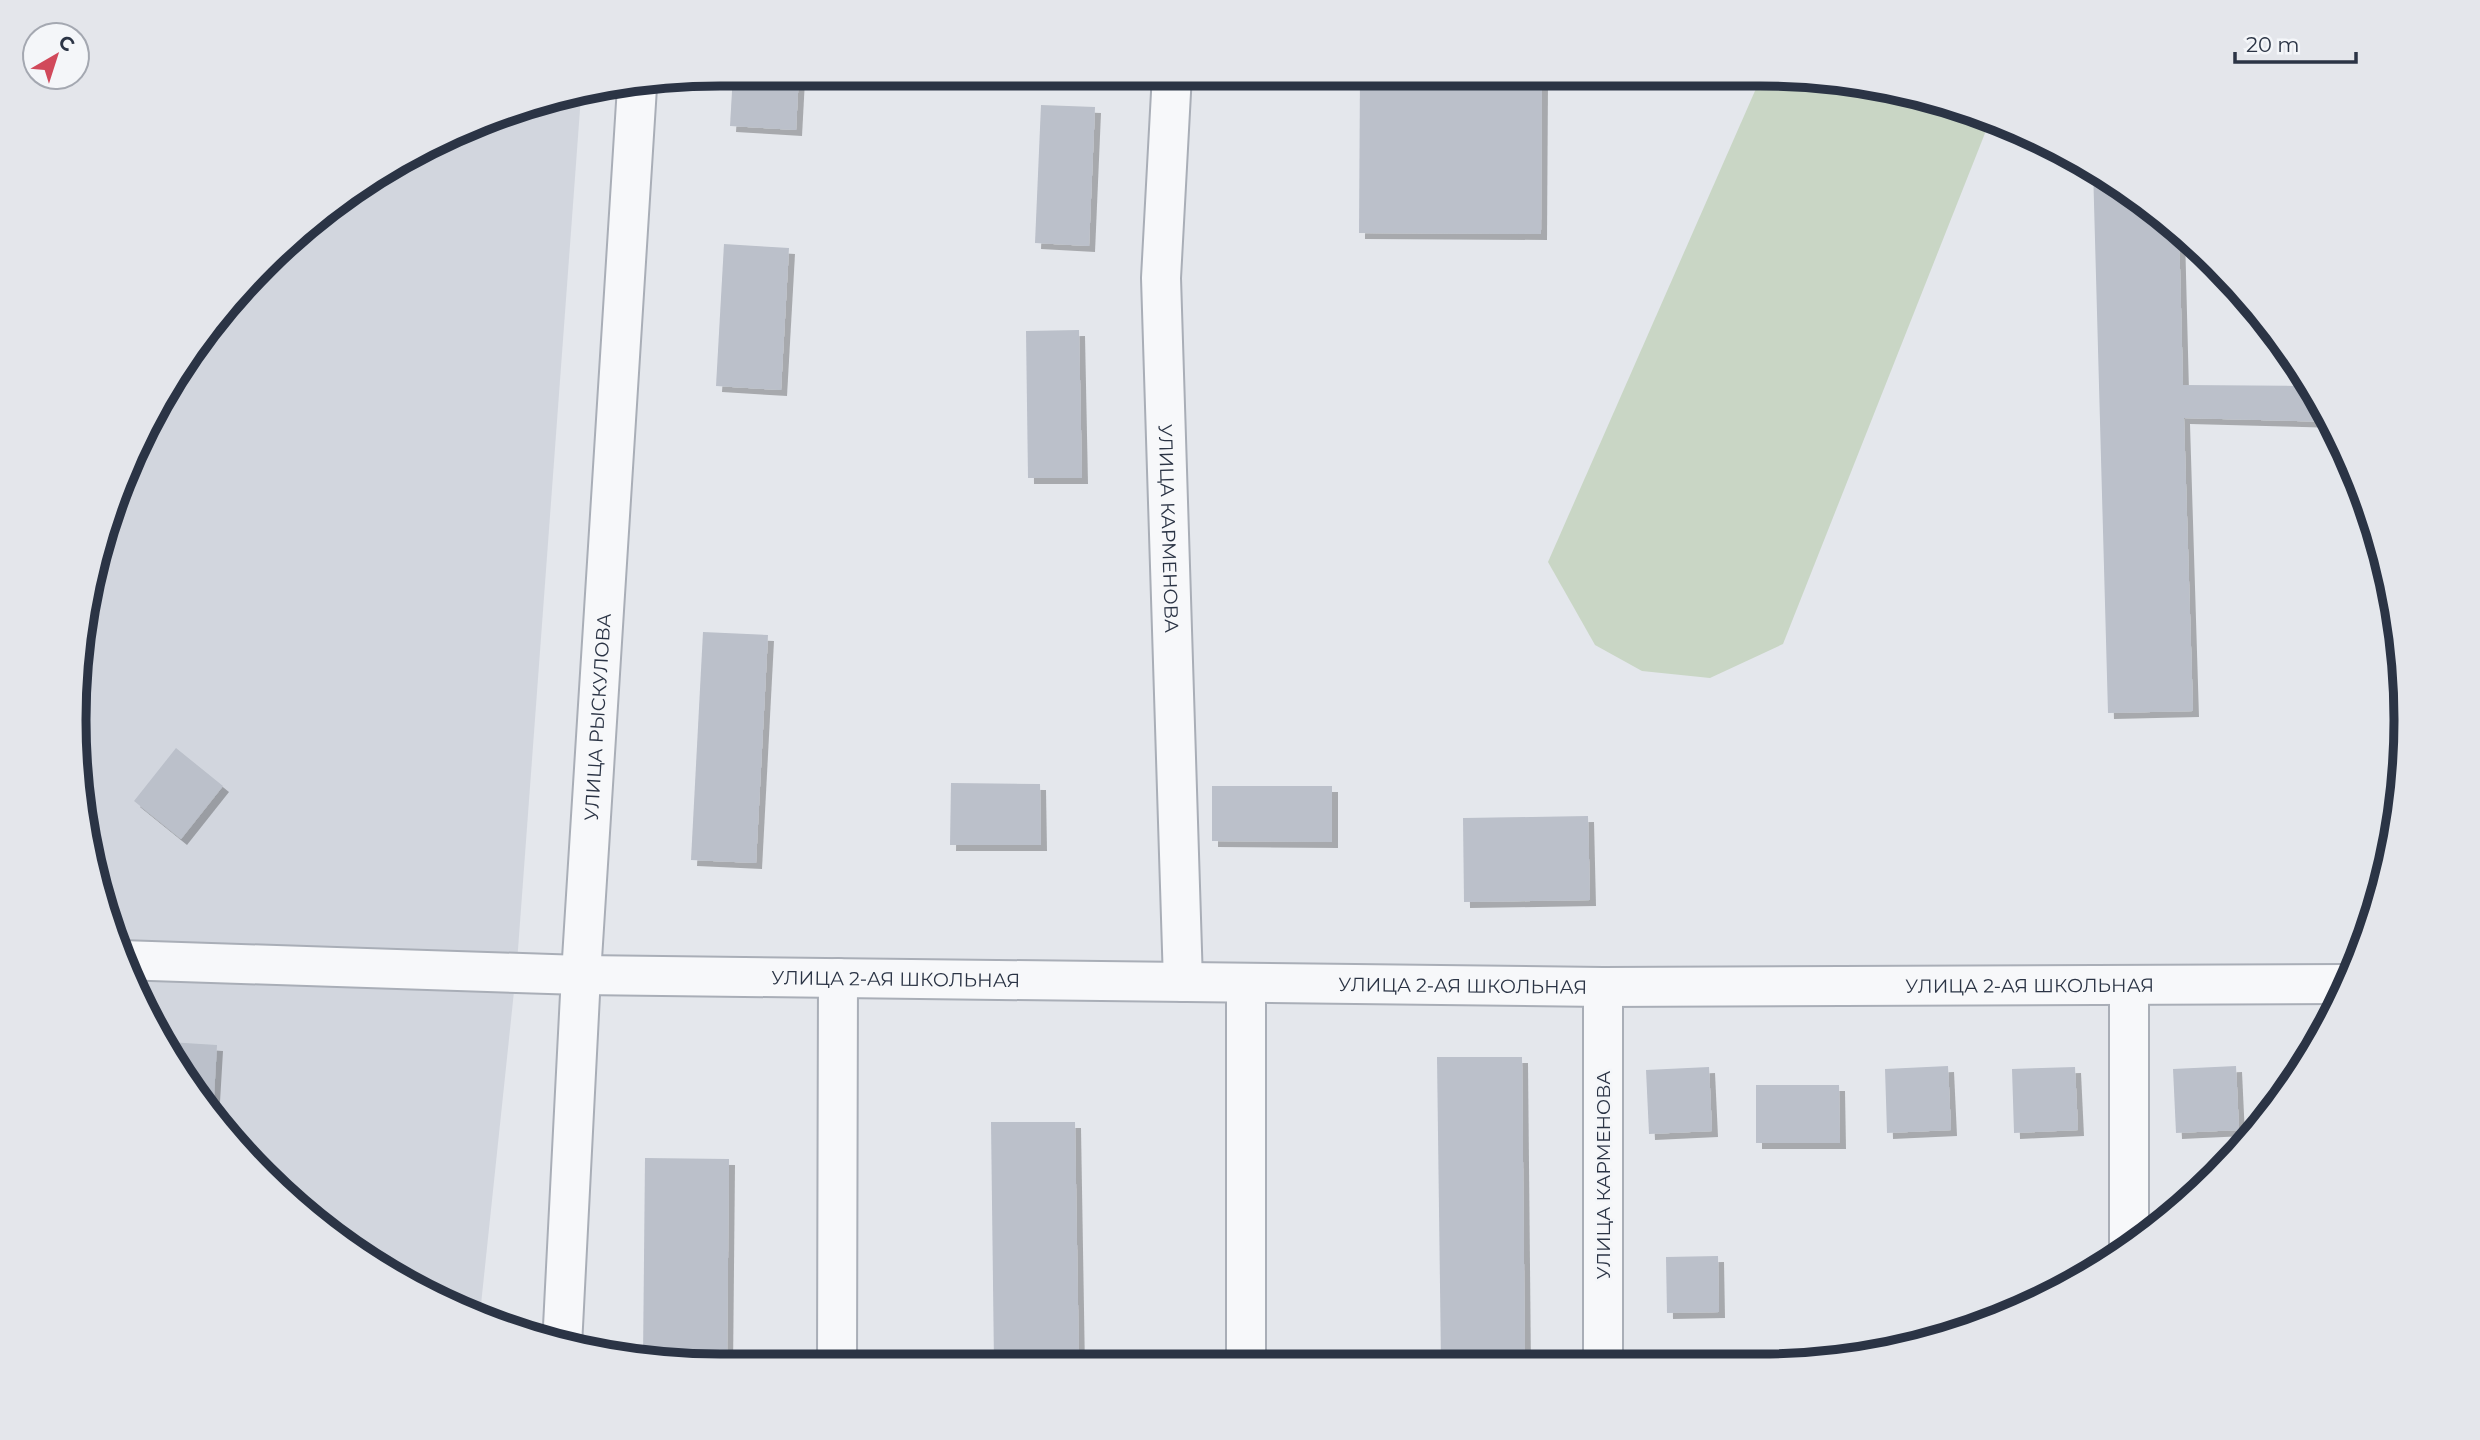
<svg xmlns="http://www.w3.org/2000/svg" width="2480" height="1440" viewBox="0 0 2480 1440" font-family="Montserrat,sans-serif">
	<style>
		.built { fill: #d2d6de }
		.green { fill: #c9d6c5 }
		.building { fill: #bbc0ca; filter: url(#shadow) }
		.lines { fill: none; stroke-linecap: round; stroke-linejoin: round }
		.minor-casing { stroke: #a9aeb7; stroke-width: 42 }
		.minor { stroke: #f7f8fa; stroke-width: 38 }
		.labels { text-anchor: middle; stroke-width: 5; stroke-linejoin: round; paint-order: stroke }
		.street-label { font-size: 19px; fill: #2b3445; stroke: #f4f6f9 }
		.rim { fill: none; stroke: #2b3445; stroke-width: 9 }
	</style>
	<defs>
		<filter id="shadow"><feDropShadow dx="6" dy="6" stdDeviation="0" flood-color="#0004"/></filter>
	</defs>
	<rect width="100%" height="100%" fill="#e4e7ec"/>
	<!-- built -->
	<path class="built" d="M581 96 517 963 480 1314 396 1280 234 1146 123 967 75 762 96 552 183 360 327 207 513 108Z"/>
	<!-- green -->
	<path class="green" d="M1762 75H1802L1967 108 1991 118 1783 644 1710 678 1642 671 1595 645 1548 562Z"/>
	<!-- building -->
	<g class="building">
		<path d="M733 74H799L796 130 730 126Z"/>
		<path d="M1360 74 1542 75 1541 234 1359 233Z"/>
		<path d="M1041 105 1095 107 1089 246 1035 243Z"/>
		<path d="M2093 167 2179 229 2183 385 2310 386 2332 422 2184 418 2193 711 2108 713Z"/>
		<path d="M724 244 789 248 781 390 716 386Z"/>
		<path d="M1079 330 1082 478H1028L1026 331Z"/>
		<path d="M703 632 768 635 756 863 691 860Z"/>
		<path d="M2400 659 2405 678 2404 720H2402Z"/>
		<path d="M176 748 223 786 181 839 134 801Z"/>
		<path d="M951 783 1040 784 1041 845H950Z"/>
		<path d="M1212 786H1332V842L1212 841Z"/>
		<path d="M1588 816 1590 900 1464 902 1463 818Z"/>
		<path d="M169 1042 217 1045 213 1113 186 1069Z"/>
		<path d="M1437 1057H1522L1525 1362H1441Z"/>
		<path d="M1948 1066 1951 1130 1887 1133 1885 1069Z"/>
		<path d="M2236 1066 2239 1130 2176 1133 2173 1069Z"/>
		<path d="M1709 1067 1712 1131 1649 1134 1646 1070Z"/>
		<path d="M2075 1067 2078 1130 2014 1133 2012 1069Z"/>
		<path d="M1756 1085H1839L1840 1143H1756Z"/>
		<path d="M991 1122H1075L1079 1364H994Z"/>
		<path d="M645 1158 729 1159 727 1365H678L643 1359Z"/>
		<path d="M1718 1256 1719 1312 1667 1313 1666 1257Z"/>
	</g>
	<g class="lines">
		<!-- minor casing -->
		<g class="minor-casing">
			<g id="minor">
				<path id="s1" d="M1172 74 1161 278 1183 982"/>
				<path id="s2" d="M121 960 581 975 1603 987 2347 984"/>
				<path d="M1246 983V1363"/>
				<path d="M2129 985V1249"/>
				<path id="s3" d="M562 1346 581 975 637 87"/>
				<path d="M1603 1362V987"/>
				<path d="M837 1365 838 978"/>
			</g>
		</g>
		<!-- minor -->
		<use href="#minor" class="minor"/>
	</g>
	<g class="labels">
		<!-- street labels -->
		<g class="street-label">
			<text dy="7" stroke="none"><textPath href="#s1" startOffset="455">УЛИЦА КАРМЕНОВА</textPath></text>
			<text dy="7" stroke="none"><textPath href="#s3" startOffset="630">УЛИЦА РЫСКУЛОВА</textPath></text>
			<text dy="7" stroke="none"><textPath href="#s2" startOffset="775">УЛИЦА 2-АЯ ШКОЛЬНАЯ</textPath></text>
			<text dy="7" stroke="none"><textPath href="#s2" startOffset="1909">УЛИЦА 2-АЯ ШКОЛЬНАЯ</textPath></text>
			<text dy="7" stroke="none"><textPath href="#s2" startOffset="1342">УЛИЦА 2-АЯ ШКОЛЬНАЯ</textPath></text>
			<text transform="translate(1603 1175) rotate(-90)" y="7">УЛИЦА КАРМЕНОВА</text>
		</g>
	</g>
	<!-- crop -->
	<path d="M0 0H2480V1440H0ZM720 86H1760A634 634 0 0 1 2394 720V720A634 634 0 0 1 1760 1354H720A634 634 0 0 1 86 720V720A634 634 0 0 1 720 86Z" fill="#e4e6eb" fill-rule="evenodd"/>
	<path class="rim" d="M720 86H1760A634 634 0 0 1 2394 720V720A634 634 0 0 1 1760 1354H720A634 634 0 0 1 86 720V720A634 634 0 0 1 720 86Z"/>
	<!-- north arrow -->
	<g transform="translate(56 56) rotate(39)"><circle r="33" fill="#f4f6f9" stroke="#a4a8b1" stroke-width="2"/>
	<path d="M0-5L12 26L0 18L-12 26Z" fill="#d1495b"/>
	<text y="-10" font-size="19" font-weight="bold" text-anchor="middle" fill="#2b3445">С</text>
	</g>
	<!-- scale -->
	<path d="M2235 52v10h121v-10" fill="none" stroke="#2b3445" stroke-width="3.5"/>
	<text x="2246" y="52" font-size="21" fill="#2b3445" stroke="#f4f6f9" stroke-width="5" paint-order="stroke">20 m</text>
</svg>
